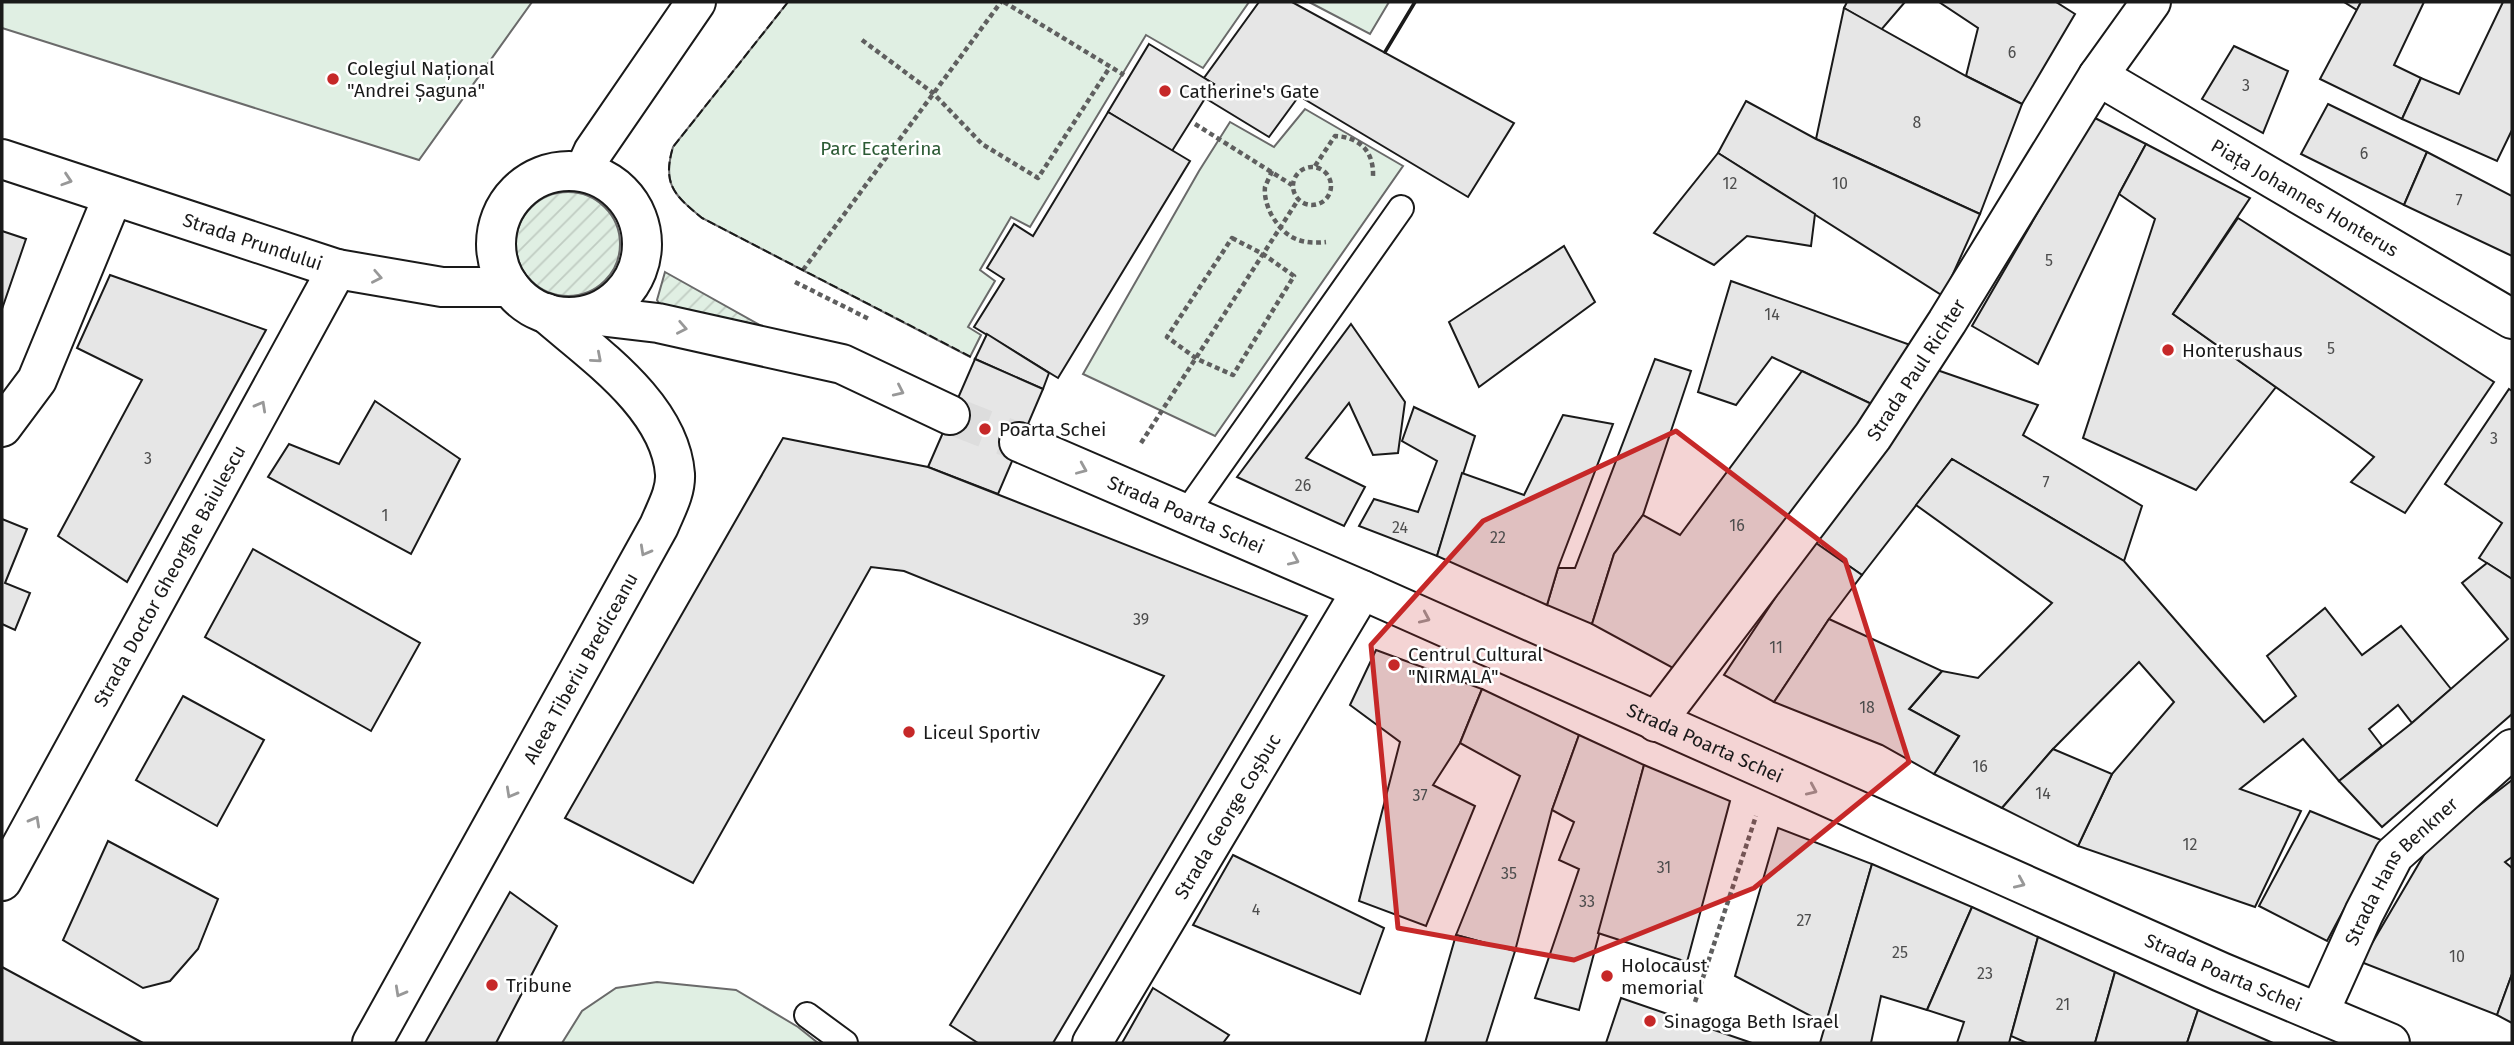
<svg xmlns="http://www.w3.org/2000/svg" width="2514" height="1045" viewBox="0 0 2514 1045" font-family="'Fira Sans',sans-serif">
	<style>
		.park { fill: #e0efe3; stroke: #6a6a6a; stroke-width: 2 }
		.garden { fill: url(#garden-furrows); stroke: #6a6a6a; stroke-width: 2 }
		.building { fill: #e6e6e6; stroke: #1a1a1a; stroke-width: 2 }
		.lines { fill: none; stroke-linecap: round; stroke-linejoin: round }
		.secondary-tunnel { stroke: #ddd; stroke-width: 38; stroke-dasharray: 38 19; stroke-linecap: butt }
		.lane-casing { stroke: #1a1a1a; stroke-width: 28 }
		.street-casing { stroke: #1a1a1a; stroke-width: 42 }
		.secondary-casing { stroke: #1a1a1a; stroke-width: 42 }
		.path { stroke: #5f5f5f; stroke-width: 4.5; stroke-dasharray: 5 3.5; stroke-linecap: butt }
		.lane { stroke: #fff; stroke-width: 24 }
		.street { stroke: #fff; stroke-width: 38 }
		.secondary { stroke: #fff; stroke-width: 38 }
		.fence { stroke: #1a1a1a; stroke-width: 2; stroke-dasharray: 9 3.5; stroke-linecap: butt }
		.wall { stroke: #1a1a1a; stroke-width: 3.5 }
		.oneway { stroke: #989898 }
		.marked { fill: #c62828; fill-opacity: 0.2; stroke: #c62828; stroke-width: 5; stroke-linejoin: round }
		.poi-dot { fill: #c62828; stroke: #fff; stroke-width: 2.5 }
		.labels { text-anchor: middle; stroke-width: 5; stroke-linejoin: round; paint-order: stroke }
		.number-label { font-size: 16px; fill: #4d4d4d }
		.poi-label { font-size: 19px; fill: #1a1a1a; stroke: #fff; text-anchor: start }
		.park-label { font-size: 19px; fill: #2b5a34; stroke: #fff }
		.street-label { font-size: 19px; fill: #1a1a1a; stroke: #fff }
	</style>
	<defs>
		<pattern id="garden-furrows" width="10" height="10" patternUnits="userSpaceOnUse" patternTransform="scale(1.75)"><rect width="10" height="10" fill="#e0efe3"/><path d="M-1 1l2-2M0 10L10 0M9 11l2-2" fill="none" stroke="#c0ccc2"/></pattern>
	</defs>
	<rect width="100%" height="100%" fill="#fff"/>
	<!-- park -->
	<g class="park">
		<path d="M2 2H532L419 160 2 28Z"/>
		<path d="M788 2H1249L1203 68 1146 35 1030 227 1011 217 980 270 995 281 968 327 981 335 970 357 702 218C674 195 662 184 673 147Z"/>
		<path d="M1309 2H1389L1370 34Z"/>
		<path d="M1305 109 1403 166 1215 436 1083 374 1199 171 1230 122 1274 147Z"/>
		<path d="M657 982 736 990 798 1027 818 1043H562L582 1011 616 988Z"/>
	</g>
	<!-- garden -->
	<g class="garden">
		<circle cx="568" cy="244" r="52"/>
		<path d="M665 272 767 329 661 306 657 300Z"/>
	</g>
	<!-- building -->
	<g class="building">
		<path d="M1259 2H1292L1514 123 1468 197 1299 96 1269 137 1205 98 1214 84 1204 78Z"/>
		<path d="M1847 2H1905L1881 30 1844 8Z"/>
		<path d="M1939 2H2056L2075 14 2022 104 1966 76 1978 28Z"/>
		<path d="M2344 2H2361L2357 10Z"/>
		<path d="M2361 2H2424L2394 65 2421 78 2402 119 2320 79Z"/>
		<path d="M2503 2H2512V130L2497 161 2402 119 2421 78 2459 94Z"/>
		<path d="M1844 8 1966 76 2022 104 1980 214 1816 139Z"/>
		<path d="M1149 44 1214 84 1172 151 1108 112Z"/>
		<path d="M2234 46 2288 71 2263 133 2202 99Z"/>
		<path d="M1746 101 1816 139 1980 214 1943 296 1718 153Z"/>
		<path d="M2328 104 2427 152 2404 205 2301 154Z"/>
		<path d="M1108 112 1190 161 1058 378 974 327 1004 279 987 268 1014 224 1033 236Z"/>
		<path d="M2093 117 2146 144 2119 194 2038 364 1972 326Z"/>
		<path d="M2146 144 2250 198 2173 314 2276 387 2196 490 2083 438 2155 219 2119 194Z"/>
		<path d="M2427 152 2512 196V256L2404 205Z"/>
		<path d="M1718 153 1815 214 1811 246 1747 236 1714 265 1654 233Z"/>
		<path d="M2238 218 2494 382 2405 513 2351 482 2374 457 2173 314Z"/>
		<path d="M2 231 26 239 2 309Z"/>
		<path d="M1564 246 1595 302 1479 387 1449 322Z"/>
		<path d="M110 275 266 330 127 582 58 536 142 380 77 348Z"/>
		<path d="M1731 281 1916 347 1878 407 1772 357 1736 405 1698 392Z"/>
		<path d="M1351 324 1405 402 1398 453 1373 455 1349 403 1306 458 1365 487 1344 526 1237 477Z"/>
		<path d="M987 334 1049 373 1043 389 975 359Z"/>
		<path d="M975 359 1043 389 998 494 928 467Z"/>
		<path d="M1655 359 1691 371 1643 515 1614 554 1592 624 1547 605 1558 568H1575Z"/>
		<path d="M1937 370 2038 405 2023 435 2142 506 2124 561 1952 459 1862 575 1813 541Z"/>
		<path d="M1802 371 1878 407 1673 668 1592 624 1614 554 1643 515 1680 535Z"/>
		<path d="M2509 389 2512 391V579L2479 558 2502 523 2445 484Z"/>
		<path d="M375 401 460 459 411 554 268 477 289 444 339 464Z"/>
		<path d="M1414 407 1475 436 1437 556 1359 526 1374 499 1418 512 1437 461 1402 441Z"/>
		<path d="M1563 415 1613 424 1558 568 1547 605 1437 556 1462 473 1524 495Z"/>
		<path d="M783 438 928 467 1307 616 1053 1043H978L950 1025 1164 676 904 571 871 567 693 883 565 818Z"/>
		<path d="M1952 459 2124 561 2264 722 2296 696 2267 656 2325 608 2362 655 2401 626 2451 689 2412 723 2398 705 2369 729 2382 746 2339 781 2303 739 2240 789 2301 811 2255 907 2078 846 2112 774 2174 702 2139 662 2053 749 2002 808 1934 774 1959 736 1909 709 1942 671 1978 678 2052 603 1916 505Z"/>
		<path d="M2 519 27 529 5 583 30 593 15 630 2 624Z"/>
		<path d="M1813 541 1862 575 1829 619 1774 702 1724 675Z"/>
		<path d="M253 549 420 643 371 731 205 637Z"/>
		<path d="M2487 563 2512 579V714L2382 827 2339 781 2412 723 2508 639 2462 583Z"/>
		<path d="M1829 619 1942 671 1909 709 1959 736 1934 774 1882 745 1774 702Z"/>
		<path d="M1376 650 1482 689 1460 743 1433 785 1475 806 1426 926 1359 901 1400 742 1350 705Z"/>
		<path d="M1482 689 1579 735 1552 810 1515 951 1456 935 1520 776 1460 743Z"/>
		<path d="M183 696 264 740 217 826 136 780Z"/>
		<path d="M1579 735 1644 765 1579 1010 1535 998 1579 869 1559 860 1574 822 1552 810Z"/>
		<path d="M2053 749 2112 774 2078 846 2002 808Z"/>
		<path d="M1644 765 1730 801 1687 962 1598 933Z"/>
		<path d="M2512 780V857L2505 862 2512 868V974L2497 1015 2361 962 2431 843Z"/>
		<path d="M2310 811 2381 840 2327 941 2259 906Z"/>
		<path d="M1778 828 1872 864 1826 1024 1735 976Z"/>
		<path d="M108 841 218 899 198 949 170 981 143 988 63 940Z"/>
		<path d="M1233 855 1384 928 1360 994 1193 925Z"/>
		<path d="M1872 864 1972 907 1927 1010 1881 996 1871 1043H1820Z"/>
		<path d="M510 892 557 926 496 1043H425Z"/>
		<path d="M1972 907 2038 937 2009 1043H1957L1964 1022 1927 1010Z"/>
		<path d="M1456 935 1515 951 1486 1043H1425Z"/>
		<path d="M2038 937 2115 972 2095 1043H2027L2011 1036Z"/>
		<path d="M2 967 143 1043H2Z"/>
		<path d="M2115 972 2198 1010 2187 1043H2095Z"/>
		<path d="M2512 974V1023L2497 1015Z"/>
		<path d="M1153 988 1229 1035 1223 1043H1122Z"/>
		<path d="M1621 998 1752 1043H1606Z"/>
		<path d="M2198 1010 2209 1015 2273 1043H2187Z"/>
	</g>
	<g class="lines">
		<!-- secondary-tunnel -->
		<path class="secondary-tunnel" d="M950 415 1019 442"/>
		<!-- lane casing -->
		<g class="lane-casing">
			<g id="lane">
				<path d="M1186 513 1401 208"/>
				<path d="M807 1015 845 1043"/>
			</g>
		</g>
		<!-- street casing -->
		<g class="street-casing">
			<g id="street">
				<path id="s1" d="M2098 76 2512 319"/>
				<path d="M2 427 37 380 113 196"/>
				<path id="s2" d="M1656 722 1873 436 1947 322 2098 76 2151 2"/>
				<path id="s3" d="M2 881 337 269"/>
				<path id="s4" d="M2319 1013 2364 913 2394 855 2512 749"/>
				<path id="s5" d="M372 1043 659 526C666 509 676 492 675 474 670 406 593 354 546 313"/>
				<path id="s6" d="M1092 1043 1362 590"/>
			</g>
		</g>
		<!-- secondary casing -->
		<g class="secondary-casing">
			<g id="secondary">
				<path id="s7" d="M2 159 337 269 442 287H510"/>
				<circle cx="569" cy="244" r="73"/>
				<path d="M584 172 593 152 696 2"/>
				<path d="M590 315 658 323 842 364 950 415"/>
				<path id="s8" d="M1019 442 1362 590 2221 972 2390 1043"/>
			</g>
		</g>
		<!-- path -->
		<g class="path">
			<path d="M1004 2 1124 75"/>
			<path d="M862 40 933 93 982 144 1038 178 1110 67"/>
			<path d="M1195 124 1292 185"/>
			<path d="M1315 166 1335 136C1359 137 1374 151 1373 176"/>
			<circle cx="1312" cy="186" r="19"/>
			<path d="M1272 171C1270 176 1267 182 1265 187 1264 196 1267 206 1271 214 1284 237 1299 245 1326 242"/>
			<path d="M1232 238 1263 254 1294 276 1233 375 1197 359 1167 337Z"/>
			<path d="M803 270 1001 2"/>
			<path d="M795 282 869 319"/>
			<path d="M1141 443 1298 200"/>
			<path d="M1695 1002 1756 816"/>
		</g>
		<!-- lane -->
		<use href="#lane" class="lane"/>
		<!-- street -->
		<use href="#street" class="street"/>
		<!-- secondary -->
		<use href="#secondary" class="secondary"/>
		<!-- fence -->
		<path class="fence" d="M788 2 673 147C662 184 674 195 702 218L975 359"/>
		<!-- wall -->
		<path class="wall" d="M1385 52 1415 2"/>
	</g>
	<!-- one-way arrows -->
	<defs><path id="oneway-chevron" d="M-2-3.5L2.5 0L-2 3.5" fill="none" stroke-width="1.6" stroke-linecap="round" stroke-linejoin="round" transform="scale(1.75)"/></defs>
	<g class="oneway">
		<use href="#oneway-chevron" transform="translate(67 180) rotate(18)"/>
		<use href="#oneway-chevron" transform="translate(377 277) rotate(11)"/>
		<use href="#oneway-chevron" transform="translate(682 328) rotate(11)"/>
		<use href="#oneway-chevron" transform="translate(597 358) rotate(41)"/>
		<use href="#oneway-chevron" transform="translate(899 391) rotate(25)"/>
		<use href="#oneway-chevron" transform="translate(261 406) rotate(-61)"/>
		<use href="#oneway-chevron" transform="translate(1082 469) rotate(23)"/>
		<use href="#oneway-chevron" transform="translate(645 551) rotate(119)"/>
		<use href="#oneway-chevron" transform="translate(1294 560) rotate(24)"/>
		<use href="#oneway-chevron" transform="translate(1425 618) rotate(24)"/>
		<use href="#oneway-chevron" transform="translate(1812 790) rotate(24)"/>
		<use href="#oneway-chevron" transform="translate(511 793) rotate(119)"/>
		<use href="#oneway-chevron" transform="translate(35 821) rotate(-61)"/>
		<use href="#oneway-chevron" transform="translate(2020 883) rotate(24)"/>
		<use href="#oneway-chevron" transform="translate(400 992) rotate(119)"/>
	</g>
	<!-- marked area -->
	<path class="marked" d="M1676 431 1845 560 1909 762 1754 888 1574 960 1398 928 1371 645 1483 521Z"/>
	<!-- markers -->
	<g class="poi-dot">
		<circle cx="333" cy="79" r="7"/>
		<circle cx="1165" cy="91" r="7"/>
		<circle cx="2168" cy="350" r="7"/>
		<circle cx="985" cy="429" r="7"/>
		<circle cx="1394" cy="665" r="7"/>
		<circle cx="909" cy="732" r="7"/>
		<circle cx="1607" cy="976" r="7"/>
		<circle cx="492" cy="985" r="7"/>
		<circle cx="1650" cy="1021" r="7"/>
	</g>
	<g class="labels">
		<!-- number labels -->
		<g class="number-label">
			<text x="2012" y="58">6</text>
			<text x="2246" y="91">3</text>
			<text x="1917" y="128">8</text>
			<text x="2364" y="159">6</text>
			<text x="1730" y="189">12</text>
			<text x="1840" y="189">10</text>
			<text x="2459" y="206">7</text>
			<text x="2049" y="266">5</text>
			<text x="1772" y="320">14</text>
			<text x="2331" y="354">5</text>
			<text x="2494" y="444">3</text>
			<text x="148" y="464">3</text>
			<text x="2046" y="488">7</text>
			<text x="1303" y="491">26</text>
			<text x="385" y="521">1</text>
			<text x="1737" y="531">16</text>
			<text x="1400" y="533">24</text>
			<text x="1498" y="543">22</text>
			<text x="1141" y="625">39</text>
			<text x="1776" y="653">11</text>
			<text x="1867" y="713">18</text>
			<text x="1980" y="772">16</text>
			<text x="2043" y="799">14</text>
			<text x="1420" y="801">37</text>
			<text x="2190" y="850">12</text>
			<text x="1664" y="873">31</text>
			<text x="1509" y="879">35</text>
			<text x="1587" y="907">33</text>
			<text x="1256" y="915">4</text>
			<text x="1804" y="926">27</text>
			<text x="1900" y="958">25</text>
			<text x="2457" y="962">10</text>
			<text x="1985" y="979">23</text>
			<text x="2063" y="1010">21</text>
		</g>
		<!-- poi labels -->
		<g class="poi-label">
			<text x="347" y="75">Colegiul Național<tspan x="347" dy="22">"Andrei Șaguna"</tspan></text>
			<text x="1179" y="98">Catherine's Gate</text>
			<text x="2182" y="357">Honterushaus</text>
			<text x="999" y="436">Poarta Schei</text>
			<text x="1408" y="661">Centrul Cultural<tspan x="1408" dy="22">"NIRMALA"</tspan></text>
			<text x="923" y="739">Liceul Sportiv</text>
			<text x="1621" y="972">Holocaust<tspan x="1621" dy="22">memorial</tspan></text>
			<text x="506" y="992">Tribune</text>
			<text x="1664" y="1028">Sinagoga Beth Israel</text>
		</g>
		<!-- park labels -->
		<g class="park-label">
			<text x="881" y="155">Parc Ecaterina</text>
		</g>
		<!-- street labels -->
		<g class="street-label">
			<text dy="7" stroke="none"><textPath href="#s1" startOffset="240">Piața Johannes Honterus</textPath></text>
			<text dy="7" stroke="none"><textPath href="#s7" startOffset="264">Strada Prundului</textPath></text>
			<text dy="7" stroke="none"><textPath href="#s2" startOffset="438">Strada Paul Richter</textPath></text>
			<text dy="7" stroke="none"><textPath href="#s8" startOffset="182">Strada Poarta Schei</textPath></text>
			<text dy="7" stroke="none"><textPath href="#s3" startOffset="348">Strada Doctor Gheorghe Baiulescu</textPath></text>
			<text dy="7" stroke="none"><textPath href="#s5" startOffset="429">Aleea Tiberiu Brediceanu</textPath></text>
			<text dy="7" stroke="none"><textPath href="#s8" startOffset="749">Strada Poarta Schei</textPath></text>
			<text dy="7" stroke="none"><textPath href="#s6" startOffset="264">Strada George Coșbuc</textPath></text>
			<text dy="7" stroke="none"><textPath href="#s4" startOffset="166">Strada Hans Benkner</textPath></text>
			<text dy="7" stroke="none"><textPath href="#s8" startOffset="1316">Strada Poarta Schei</textPath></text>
		</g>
	</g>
	<!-- border -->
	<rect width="2514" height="1045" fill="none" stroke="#1a1a1a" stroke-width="7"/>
</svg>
